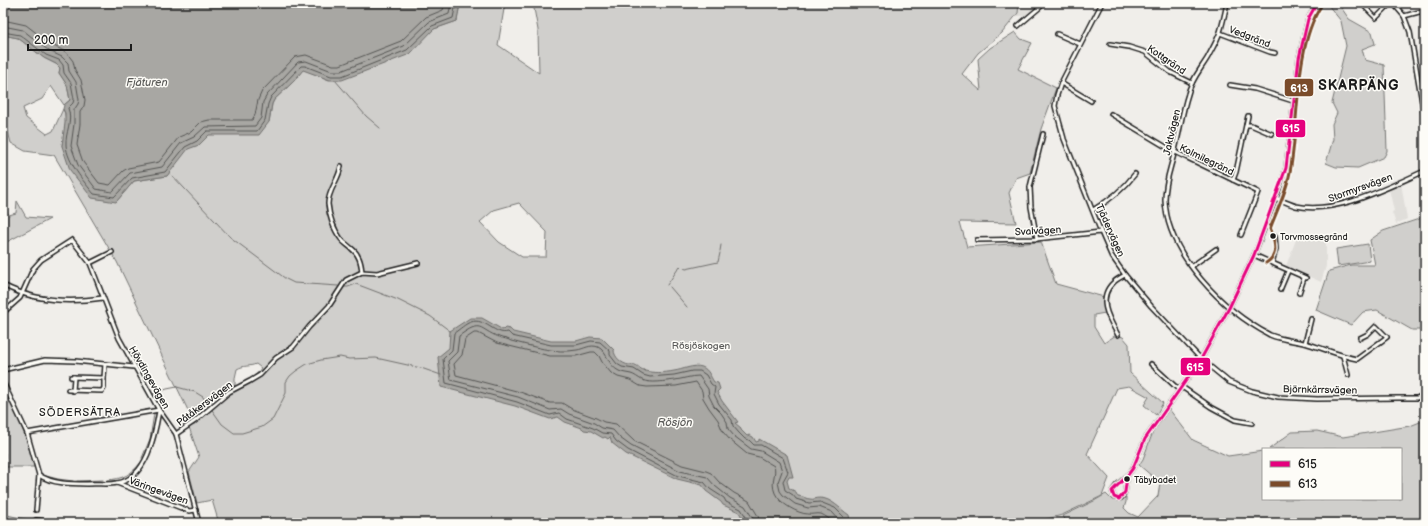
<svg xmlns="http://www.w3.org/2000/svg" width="1428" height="526" viewBox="0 0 1428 526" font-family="'Balsamiq Sans',sans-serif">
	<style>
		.built { fill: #e0deda }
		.green { fill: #d0cfcc; stroke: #767674; fill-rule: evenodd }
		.water { fill: #a8a7a3; stroke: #706f6d }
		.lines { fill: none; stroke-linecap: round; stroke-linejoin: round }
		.shore { stroke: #545452; stroke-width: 1 }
		.stream { stroke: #706f6d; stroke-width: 1 }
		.street-casing { stroke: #1c1c1c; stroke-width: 6 }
		.street { stroke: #fdfcf7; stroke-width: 3 }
		.bus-1-casing { stroke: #fdfcf7; stroke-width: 6 }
		.bus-2-casing { stroke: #fdfcf7; stroke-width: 6 }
		.bus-1 { stroke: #e5007d; stroke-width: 3 }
		.bus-2 { stroke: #7a4b2a; stroke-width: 3 }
		.bus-dot { fill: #1c1c1c; stroke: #fdfcf7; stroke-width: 1.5 }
		.labels { text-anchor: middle; stroke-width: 3; stroke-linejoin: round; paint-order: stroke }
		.bus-label { font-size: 9px; fill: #1c1c1c; stroke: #fdfcf7; text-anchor: start }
		.street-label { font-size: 10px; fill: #1c1c1c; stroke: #fdfcf7 }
		.park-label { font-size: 10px; fill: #5b5b5a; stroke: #fdfcf7 }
		.water-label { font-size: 11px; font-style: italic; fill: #5b5b59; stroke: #fdfcf7 }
		.neighbourhood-label { font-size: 11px; letter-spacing: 1px; fill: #1c1c1c; stroke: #fdfcf7 }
		.district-label { font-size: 14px; font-weight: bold; letter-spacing: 1px; fill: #1c1c1c; stroke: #fdfcf7 }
		.line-badge { stroke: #fdfcf7; stroke-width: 1.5 }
		.badge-label { font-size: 11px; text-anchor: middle; font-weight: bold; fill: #fff }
	</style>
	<rect width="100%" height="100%" fill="#f0eeea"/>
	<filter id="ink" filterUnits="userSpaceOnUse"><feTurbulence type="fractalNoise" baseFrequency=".025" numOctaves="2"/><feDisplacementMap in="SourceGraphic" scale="8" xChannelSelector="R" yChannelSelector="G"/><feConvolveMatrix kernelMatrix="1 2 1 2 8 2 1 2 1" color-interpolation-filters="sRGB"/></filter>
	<g filter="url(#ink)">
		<!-- built -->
		<g class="built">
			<path d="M1019 3H1040L1027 16H1017Z"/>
			<path d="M1401 183 1407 219 1396 224 1392 212 1394 211 1389 189Z"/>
			<path d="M1326 236V266L1321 282 1286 266 1297 237Z"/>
		</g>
		<!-- green -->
		<g class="green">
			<path d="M460 3H505L498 45 539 73 538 30 533 3H1019L1018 13 1002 33 978 53 962 74 981 91 978 59 990 48 1015 32 1021 39 1032 43 1018 69 1056 88 1041 129 1030 173 1016 178 1009 193 1016 223 960 222 967 247 1041 242 1056 284 1104 297 1103 301 1105 313 1094 315V327L1104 343 1116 335 1123 337 1129 344 1130 373 1163 403 1156 415 1144 405 1149 397 1129 386 1117 388 1087 454 1109 478 1102 496 1062 515 1032 523H216L218 520 212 500 197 503 189 472 199 457 189 427 194 425H195L117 262 54 155 25 151 11 143 3 113V35L18 38 44 58 56 64 60 68 59 73 67 85 70 100 64 105 51 86 42 99 23 108 26 118 47 134 53 131 63 109C69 119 63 136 62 146L116 202 134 181 167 176 194 135 269 122 272 104 274 100 294 81 303 69 329 80 434 29 457 21ZM519 203 547 232 546 257H522L499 242 480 222 494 210ZM256 364 261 368C255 379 240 385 230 389L235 385V378L237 369C244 365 249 367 256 364Z"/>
			<path d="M1330 3H1338L1349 19 1372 32 1375 44 1362 49 1365 60 1384 65 1387 151 1384 157 1358 168 1336 167 1326 163 1333 139 1332 124 1337 113 1332 103 1346 46 1341 21 1328 5Z"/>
			<path d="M17 201 26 217 50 219 3 244V205L9 215 16 213Z"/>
			<path d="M1425 217V330H1412L1377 310 1363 312 1351 325 1316 310 1329 271 1351 265H1375L1370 240 1383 231Z"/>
			<path d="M1368 244 1370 261 1338 266 1336 249Z"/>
			<path d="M3 387C17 412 27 439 35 467H3V458H5V453H3Z"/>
			<path d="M1169 409 1193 440 1228 456 1263 451V499H1401V449H1269L1292 432 1317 431 1343 437 1410 426 1425 420V523H1067L1063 516 1094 501 1106 494 1112 500H1122L1126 497V502L1124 508 1129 513 1138 517 1158 496 1160 483 1139 465 1143 459 1153 432Z"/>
			<path d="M3 514 42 523H3Z"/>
		</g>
		<!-- water -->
		<g class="water">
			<path d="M3 3H460L457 21 434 29 410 54 342 80H330L303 70 294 81 274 100 272 104 269 122 259 135H209L199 145 188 149 167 176 134 181 116 202 92 198 70 170 62 146 65 123V113L63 109 64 105 70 100 67 85 59 73 60 68 56 64 44 58 18 38 3 35Z"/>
			<path d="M470 318H482L503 330 505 328 510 329 513 332 551 341H576L590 337 602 338 614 350C614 357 622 364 629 365 631 365 633 364 635 365 639 366 639 369 644 370L645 371C653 373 664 373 674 371 682 370 694 364 702 367 709 370 710 376 714 382L718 383 720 389 717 392 722 401 738 422 735 423 741 428V430L747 436 749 435 753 437 756 442 759 441V439L787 455 793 477H789L787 481 789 488 796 492 798 496C803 496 806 499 810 499 813 500 816 498 820 498 831 498 840 509 849 515L850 520 857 523H745L739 512 723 505 721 502 706 491 702 485 677 479 626 454 612 443 610 437 608 439 605 437 603 438 591 431 584 430 582 428 565 422 558 417 550 419 515 406 441 387 438 357 449 348 450 331Z"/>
		</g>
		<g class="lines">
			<!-- shore -->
			<g class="shore">
				<path d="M3 20 26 25 52 45 66 52 73 61 75 70 81 80 85 100 84 106 80 112V124L77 145 83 162 99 183 110 185 123 171 128 168 159 162 179 137 191 132 201 122 209 120H252L255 115 258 100 262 91 295 57 306 55 333 65H340L401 41 426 17 443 10 445 3"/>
				<path d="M3 26 23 30 49 51 62 57 68 63 69 71 76 82 79 100 78 104 74 110V124L71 146 78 165 96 189 112 192 130 173 162 167 181 143 194 137 205 127 255 126 261 118 263 102 267 95 298 62 306 61 332 71H341L404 46 429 22 449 14 451 3"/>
				<path d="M3 32 20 35 46 55 59 60 63 65 64 73 71 83 74 99 73 103 68 108C73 121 65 133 66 145 67 162 84 182 94 194L114 197 132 178 165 172 185 147 197 141 207 131H257L265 120 268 104 271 97 301 66H305L331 76H342L407 50 432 26 453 18 456 3"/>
				<path d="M748 523V520L741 509 726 502 724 498 710 489 704 482 678 476 628 450 616 441 611 434 602 433 593 428 567 419 559 413 550 415 517 402 446 383 443 359 452 350 454 333C459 330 466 323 471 322 485 317 495 336 508 332L512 336 551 345H576L591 341 600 342 610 351V355L617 364 622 367 634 369 643 375 650 377 674 375 692 371H700L706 375 711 384 715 387 714 394 719 404 732 420 733 426 739 433 745 439 749 440 754 445H761L783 458 788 472 783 481 785 490 793 495 796 499 809 503 820 502 835 508 845 518 848 523"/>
				<path d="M754 523 752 517 745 506 730 498 715 486 707 477 680 471 631 446 620 438 613 430 602 428 594 423 569 414 561 409 550 410 518 397 451 380 448 361 457 352 459 336C482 319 478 329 499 337 503 339 507 338 511 341 532 346 555 354 577 350 584 349 590 344 598 347 607 351 608 366 619 371 623 373 627 373 631 374 635 375 638 378 642 380 651 384 665 381 675 380 683 379 690 376 699 376L708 389 709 396 714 406 721 413 727 422 728 429 734 436 751 449 761 451 779 462 782 471 778 482 780 491 783 495 795 504 808 508 819 507 832 512 842 523"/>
				<path d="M760 523 758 516 749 501 734 493 719 482 711 473 706 471 682 465 634 441 616 424 604 422 596 418 572 409 562 403H550L520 392 456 375 454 364 462 355 465 339 474 333H478L497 343 550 356H576L591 352H595L599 356 602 362 611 373 618 377 630 380 640 386 647 387 676 386 696 382 702 391 703 398 709 408 718 420 723 432 730 440 747 454 759 457 774 466C777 474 770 481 775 493 779 503 798 514 808 514 813 515 817 513 821 514 826 516 829 519 834 523"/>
			</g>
			<!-- stream -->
			<g class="stream">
				<path d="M335 80 366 116 380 128"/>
				<path d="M170 173 230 237 286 279 294 283 338 286"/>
				<path d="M720 251 721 245"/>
				<path d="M684 268 686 269 718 262 720 253"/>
				<path d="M667 285 680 266 681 267"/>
				<path d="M344 287H348L356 284 398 300 430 316 450 331"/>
				<path d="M670 287 687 307"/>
				<path d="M153 394 167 389 177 387 195 392 203 397 222 424 234 433H242L262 427 273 419 286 393V382L290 376 296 371 307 364 321 360 340 357 349 359 376 358 421 368 441 375"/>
				<path d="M142 458 150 439 154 414"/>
				<path d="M42 475 58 479 73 481"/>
				<path d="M107 480C123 479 131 475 141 462"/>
				<path d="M77 481 103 480"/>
			</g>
			<!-- street casing -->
			<g class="street-casing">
				<g id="street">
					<path d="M1102 3 1061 83 1057 95 1055 106 1064 139 1101 232 1111 255 1125 275 1151 306 1201 359 1229 382 1252 391 1278 397 1317 399 1398 398H1417L1425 394"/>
					<path d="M1227 3C1225 13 1223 23 1220 32 1217 41 1212 49 1208 57 1201 69 1191 80 1188 94 1182 112 1180 131 1175 150 1171 168 1165 180 1165 200 1167 255 1224 311 1270 335 1282 340 1296 341 1308 344 1325 349 1341 356 1357 359L1387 337 1376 326 1368 334 1360 338"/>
					<path d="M1361 3 1376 18 1391 3"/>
					<path d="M1393 3 1404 16 1410 32 1425 120"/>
					<path d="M1404 16 1419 12H1425"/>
					<path d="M1018 26 1045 3"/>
					<path d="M1220 33 1270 52 1275 53"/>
					<path d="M1057 34 1080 44"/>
					<path d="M1110 44 1129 47 1145 52 1170 72 1192 83"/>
					<path d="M1061 83 1091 101"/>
					<path d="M1230 85 1255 89 1293 101"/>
					<path d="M1111 114 1171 150 1258 192 1241 235"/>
					<path d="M1246 125 1248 116"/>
					<path d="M341 166C339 180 328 190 328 204 329 216 334 230 341 239 344 243 348 245 351 248 359 254 361 262 362 272"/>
					<path d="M1233 180 1236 172 1246 125H1251L1272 134"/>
					<path d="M1276 198C1283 201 1289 204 1296 206 1337 215 1388 187 1425 171"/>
					<path d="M1093 210C1110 200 1123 190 1135 174"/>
					<path d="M1037 239 1031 207 1030 187 1043 134"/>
					<path d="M977 240 1036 239 1101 232"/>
					<path d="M1254 255 1306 278"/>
					<path d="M90 263 112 252"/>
					<path d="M1272 263 1276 249 1275 237 1272 235"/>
					<path d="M1192 266 1216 249"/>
					<path d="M3 285C35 302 69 303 103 298"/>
					<path d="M1280 290 1288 271"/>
					<path d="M1299 293 1304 278"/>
					<path d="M3 313 20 298 33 269 41 260 72 240 90 263 119 338 159 410 176 434 199 523"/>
					<path d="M1118 335C1109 319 1096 298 1114 282 1117 279 1121 277 1125 275"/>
					<path d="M1305 343 1311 319"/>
					<path d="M1343 356 1348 375"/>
					<path d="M1151 364 1177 388 1181 389"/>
					<path d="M3 370 45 360 75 361 134 367"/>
					<path d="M71 377 104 378 105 364"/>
					<path d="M3 382 27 433 39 475 36 510"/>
					<path d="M1182 387 1211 407 1235 420 1252 423"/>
					<path d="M68 390 102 391 104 388V378"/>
					<path d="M73 391 74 377"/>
					<path d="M27 433 159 410"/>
					<path d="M176 434 195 421 229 392 250 381 260 375 276 358 293 347 309 327 329 306 346 280 362 272 377 273 418 263"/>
					<path d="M39 475C52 484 72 484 87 484 97 483 108 485 117 483 147 479 155 434 159 411"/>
					<path d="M1127 476 1125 492 1121 498 1119 499 1114 497 1112 491 1116 486 1127 476 1133 468 1145 439 1201 359 1229 308 1254 255 1276 198 1286 168 1299 58 1308 19 1317 3"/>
					<path d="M117 483 189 511 196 510"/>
					<path d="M36 520 59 523"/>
				</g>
			</g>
			<!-- street -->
			<use href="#street" class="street"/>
			<!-- bus-1 casing -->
			<g class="bus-1-casing">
				<g id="bus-1">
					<path d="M1127 476 1125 492 1119 499 1114 497 1112 491Z"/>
					<path d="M1127 476 1133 468 1145 439 1201 359 1229 308 1254 255 1286 168 1299 58 1308 19 1317 3"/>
				</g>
			</g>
			<!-- bus-2 casing -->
			<g class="bus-2-casing">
				<g id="bus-2">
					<path d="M1270 229C1278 208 1288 188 1291 166 1299 118 1295 46 1321 6"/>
					<path d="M1266 263C1281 254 1273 240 1270 226"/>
				</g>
			</g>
			<!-- bus-1 -->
			<use href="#bus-1" class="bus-1"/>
			<!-- bus-2 -->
			<use href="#bus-2" class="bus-2"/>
		</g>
	</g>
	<!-- markers -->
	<g class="bus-dot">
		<circle cx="1273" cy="236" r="3.5"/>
		<circle cx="1127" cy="479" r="3.5"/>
	</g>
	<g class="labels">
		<!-- bus labels -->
		<g class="bus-label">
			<text x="1280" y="240">Torvmossegränd</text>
			<text x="1134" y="483">Täbybadet</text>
		</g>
		<!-- street labels -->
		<g class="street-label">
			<text transform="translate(1250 36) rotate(21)" y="4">Vedgränd</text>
			<text transform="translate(1167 59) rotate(34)" y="4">Kottgränd</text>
			<text transform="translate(1171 132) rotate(-77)" y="4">Jaktvägen</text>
			<text transform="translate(1207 159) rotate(26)" y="4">Kolmilegränd</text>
			<text transform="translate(1360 187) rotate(-20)" y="4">Stormyrsvägen</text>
			<text transform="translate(1038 230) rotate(-3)" y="4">Svalvägen</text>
			<text transform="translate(1111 230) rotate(66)" y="4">Tjädervägen</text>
			<text transform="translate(150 377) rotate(60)" y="4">Hövdingevägen</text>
			<text transform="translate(1320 389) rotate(1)" y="4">Björnkärrsvägen</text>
			<text transform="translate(204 403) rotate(-37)" y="4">Påtåkersvägen</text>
			<text transform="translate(159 490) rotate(20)" y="4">Väringevägen</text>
		</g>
		<!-- park labels -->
		<g class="park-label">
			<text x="701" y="349">Rösjöskogen</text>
		</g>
		<!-- water labels -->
		<g class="water-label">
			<text x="147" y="86">Fjäturen</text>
			<text x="675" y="426">Rösjön</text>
		</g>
		<!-- neighbourhood labels -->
		<g class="neighbourhood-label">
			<text x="80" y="416">SÖDERSÄTRA</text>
		</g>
		<!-- district labels -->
		<g class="district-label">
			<text x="1359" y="90">SKARPÄNG</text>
		</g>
	</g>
	<g class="line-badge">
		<rect x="1284" y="78" width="30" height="19" rx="4" fill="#7a4b2a"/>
		<rect x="1275" y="119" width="31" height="19" rx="4" fill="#e5007d"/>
		<rect x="1180" y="357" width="31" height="19" rx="4" fill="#e5007d"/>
	</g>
	<g class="badge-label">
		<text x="1299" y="92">613</text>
		<text x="1291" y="132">615</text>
		<text x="1195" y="371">615</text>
	</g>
	<!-- margin -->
	<rect width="1428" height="526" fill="none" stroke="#fdfcf7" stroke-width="16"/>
	<rect x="8" y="8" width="1412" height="510" fill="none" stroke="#1c1c1c" stroke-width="1.5" filter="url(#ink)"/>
	<!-- legend -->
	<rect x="1262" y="448" width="140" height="52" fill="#fdfcf7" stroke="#a3a29f"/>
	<rect x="1270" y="461" width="20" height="6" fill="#e5007d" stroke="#a3a29f"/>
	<text x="1298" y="468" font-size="12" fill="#1c1c1c">615</text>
	<rect x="1270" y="481" width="20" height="6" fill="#7a4b2a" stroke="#a3a29f"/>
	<text x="1298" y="488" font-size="12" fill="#1c1c1c">613</text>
	<!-- scale -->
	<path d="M28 44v6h103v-6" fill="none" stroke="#1c1c1c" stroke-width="2"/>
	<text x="34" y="44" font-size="12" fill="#1c1c1c" stroke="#fdfcf7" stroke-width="3" paint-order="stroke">200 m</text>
</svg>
